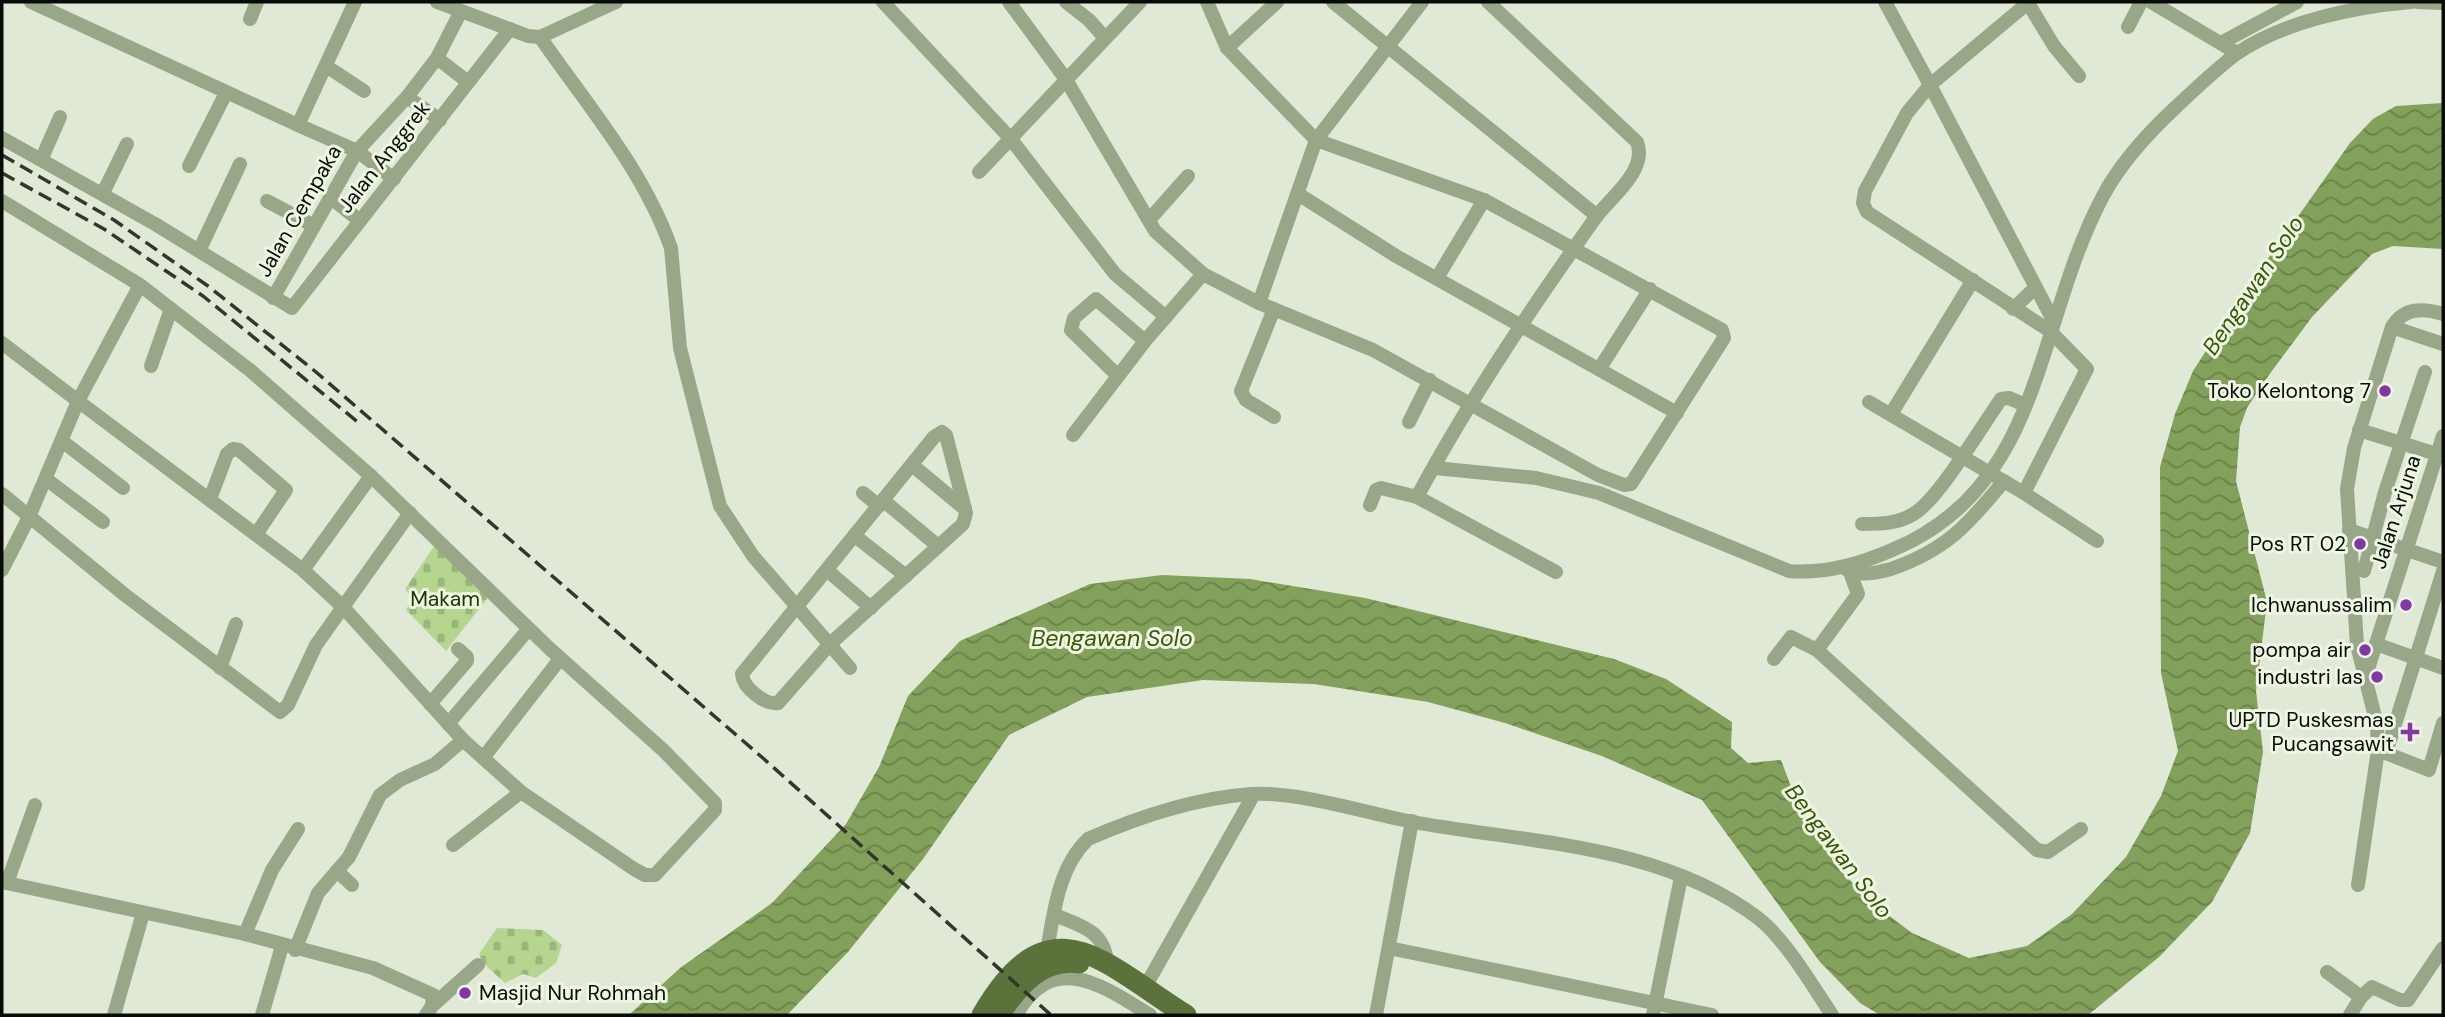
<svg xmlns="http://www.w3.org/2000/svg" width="2445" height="1017" viewBox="0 0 2445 1017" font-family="'DM Sans',sans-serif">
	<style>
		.cemetery { fill: url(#cemetery-stones) }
		.water { fill: url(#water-waves) }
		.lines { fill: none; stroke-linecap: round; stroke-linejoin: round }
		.minor { stroke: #99a789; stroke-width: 14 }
		.primary { stroke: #5b733a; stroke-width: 21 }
		.rail { stroke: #32362d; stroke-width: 3.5; stroke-dasharray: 14 7; stroke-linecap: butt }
		.poi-dot { fill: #8435a6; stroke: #edf6e3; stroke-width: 2.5 }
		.labels { text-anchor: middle; stroke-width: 6; stroke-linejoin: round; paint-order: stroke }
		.street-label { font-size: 21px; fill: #090c06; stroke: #edf6e3 }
		.poi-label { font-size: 21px; fill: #090c06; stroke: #edf6e3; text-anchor: end }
		.park-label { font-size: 21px; fill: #223500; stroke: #edf6e3 }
		.water-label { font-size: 23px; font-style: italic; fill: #3b5605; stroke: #edf6e3 }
	</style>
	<defs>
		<pattern id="cemetery-stones" width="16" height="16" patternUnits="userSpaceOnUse" patternTransform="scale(1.75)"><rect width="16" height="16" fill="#b6d58f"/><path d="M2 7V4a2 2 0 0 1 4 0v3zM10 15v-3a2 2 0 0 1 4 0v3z" fill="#9bb67a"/></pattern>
		<pattern id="water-waves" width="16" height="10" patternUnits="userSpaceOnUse" patternTransform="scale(1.75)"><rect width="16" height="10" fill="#83a15b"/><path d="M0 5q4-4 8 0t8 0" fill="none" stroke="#698249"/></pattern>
	</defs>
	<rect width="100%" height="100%" fill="#e0e9d5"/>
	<!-- cemetery -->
	<g class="cemetery">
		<path d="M435 545 490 595 446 651 406 610 412 598 405 589Z"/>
		<path d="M497 928 543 930 562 945 556 963 536 978 523 974 505 983 483 963 479 954Z"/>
	</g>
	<!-- water -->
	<path class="water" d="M2443 103V249L2393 246 2372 254 2312 317 2263 383 2247 408 2240 427 2236 481 2267 602 2256 691 2263 752 2250 833 2212 902 2159 957 2088 1015H1880L1860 1003 1820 962 1702 800 1602 756 1505 723 1428 702 1314 684 1203 680 1087 697 1009 735 923 859 848 952 787 1015H629L680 968 772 903 846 824 879 767 908 696 960 641 1090 584 1162 575 1250 579 1365 598 1614 659 1666 679 1732 722 1731 748 1748 763 1781 760 1802 816 1839 869 1871 902 1912 933 1969 958 2027 946 2072 914 2126 857 2161 796 2178 751 2161 673 2160 467 2175 414 2193 371 2240 298 2350 143 2373 119 2396 106Z"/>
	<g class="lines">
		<!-- minor -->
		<g class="minor">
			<path d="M31 2 298 125 355 2"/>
			<path d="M437 2 528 36 540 37 616 2"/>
			<path d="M883 2 1010 138 1115 274 1166 317"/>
			<path d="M1009 2 1065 78 1155 231 1203 274 1259 303"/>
			<path d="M1066 2 1089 20 1105 38"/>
			<path d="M1207 2 1227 48 1316 140 1484 200 1722 330 1724 338 1631 484 1624 485 1598 475 1373 350 1259 303 1316 140 1422 2"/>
			<path d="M1333 2 1597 216"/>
			<path d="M1488 2 1637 142C1648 170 1611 197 1596 217 1532 307 1469 400 1417 497L1556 572"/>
			<path d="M1885 2 1930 85 2029 2"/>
			<path d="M2151 2 2237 53"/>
			<path d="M2417 2 2443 3"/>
			<path d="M2028 3 2054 46 2079 76"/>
			<path d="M250 19 257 2"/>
			<path d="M2128 27 2141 2"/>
			<path d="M540 37C587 105 643 169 671 248L680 348 720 506 753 556 850 668"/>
			<path d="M2221 43 2297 2"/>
			<path d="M1227 48 1277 2"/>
			<path d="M437 58 468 82"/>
			<path d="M326 66 364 91"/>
			<path d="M407 97 440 120"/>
			<path d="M298 125 357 151 394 179"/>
			<path d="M2 138 155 224 292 308 510 29"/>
			<path d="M42 158 60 117"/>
			<path d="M189 166 226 93"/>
			<path d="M979 172 1140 2"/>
			<path d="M103 193 127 144"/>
			<path d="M1298 194 1396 256 1677 413"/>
			<path d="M330 197 360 221"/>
			<path d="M2 201 140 285 78 401 303 570 343 607 463 740 521 792 634 869 645 875H655L715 810V803L663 750 550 649 371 476 251 371 140 285"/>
			<path d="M267 201 314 226"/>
			<path d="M1149 220 1188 176"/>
			<path d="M199 251 240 164"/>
			<path d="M1437 278 1484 200"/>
			<path d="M273 298 357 151 407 97 437 58 461 11"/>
			<path d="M2013 309 2036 287"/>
			<path d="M2443 314C2423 308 2404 307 2392 327L2354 448 2347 489 2357 645 2377 725 2378 750 2429 770 2443 723"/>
			<path d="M2392 327 2443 344"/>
			<path d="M2 343 78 401 29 517 2 570"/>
			<path d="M151 366 171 309"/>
			<path d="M1600 368 1650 289"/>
			<path d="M1117 375 1071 330 1074 318 1096 299 1145 341"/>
			<path d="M1869 402 2024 493 2087 369 2050 331 1867 212 1863 203 1865 191 1907 113 1930 85 2053 320"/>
			<path d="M1891 414 1973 280"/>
			<path d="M1274 417 1246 400 1241 391 1274 309"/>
			<path d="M1409 422 1430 380"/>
			<path d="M2359 430 2443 456"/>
			<path d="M942 432 946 435 966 513 963 524 830 644 778 703C765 705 743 688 742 674L934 437Z"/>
			<path d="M1073 435 1145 341 1203 274"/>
			<path d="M62 441 123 488"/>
			<path d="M912 465 965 509"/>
			<path d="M1435 468 1536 478 1599 493 1789 571C1824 574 1860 564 1892 550 2045 487 2034 325 2103 196 2121 162 2148 133 2176 107 2195 89 2215 70 2236 54 2284 21 2354 7 2411 2"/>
			<path d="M46 479 103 522"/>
			<path d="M863 493 879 506"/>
			<path d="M2024 493 2097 541"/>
			<path d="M2 494 125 595 280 712 288 705 316 645 410 513"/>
			<path d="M210 499 227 454 233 449 239 450 286 490 257 533"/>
			<path d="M884 501 938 546"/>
			<path d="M1370 505 1376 490 1381 488 1417 497"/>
			<path d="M1862 524C1880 524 1898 524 1915 513 1939 498 1982 426 2001 399L2009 398 2025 405"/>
			<path d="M2349 530 2443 562"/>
			<path d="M855 536 906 576"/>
			<path d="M1844 568C1856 577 1877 573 1891 569 1946 550 1968 525 2004 481"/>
			<path d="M303 570 371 476"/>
			<path d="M828 571 871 608"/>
			<path d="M2364 571 2385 492 2425 372"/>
			<path d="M1850 572 1858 594 1817 650 2037 850 2048 852 2081 829"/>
			<path d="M2376 644 2443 668"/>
			<path d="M1774 659 1791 637 1817 650"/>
			<path d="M220 668 236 624"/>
			<path d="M2365 678 2443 436"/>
			<path d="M430 704 467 661V657L458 649"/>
			<path d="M448 724 527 631"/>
			<path d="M2386 753 2443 571"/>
			<path d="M483 758 560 659"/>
			<path d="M453 845 521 792"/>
			<path d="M337 871 352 885"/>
			<path d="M2 882 245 934 373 968 433 995 432 1006"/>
			<path d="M7 883 35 805"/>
			<path d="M2358 885 2378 750"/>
			<path d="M1055 915C1081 926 1103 930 1107 961"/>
			<path d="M245 934 272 870 298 829"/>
			<path d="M1389 948 1712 1015"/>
			<path d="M295 950 318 893 349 857 380 795 400 780 435 764 463 740"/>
			<path d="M1047 951C1054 912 1058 868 1088 839 1138 817 1197 798 1251 794 1297 791 1367 813 1413 822 1528 843 1661 844 1758 918 1786 940 1812 985 1832 1015"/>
			<path d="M2327 972 2361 997 2350 1015"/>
			<path d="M1144 989 1254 794"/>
			<path d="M2361 997 2372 987 2400 1000H2408L2443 948"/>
			<path d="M114 1015 143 913"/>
			<path d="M262 1015 282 946"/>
			<path d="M426 1015 432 1006 478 965"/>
			<path d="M1016 1015C1053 950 1102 985 1150 1015"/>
			<path d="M1376 1015 1412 821"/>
			<path d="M1653 1015 1681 877"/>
		</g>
		<!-- primary -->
		<g class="primary">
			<path d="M982 1015C1050 897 1104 964 1186 1015"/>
			<path d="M999 1015C1017 988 1042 957 1079 963"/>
		</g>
		<!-- rail -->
		<g class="rail">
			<path d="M2 155 114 220 208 286 316 372 764 759 1051 1015"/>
			<path d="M2 173 104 229 203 296 359 423"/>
		</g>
	</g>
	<!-- markers -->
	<g class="poi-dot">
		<circle cx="2385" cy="391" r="7"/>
		<circle cx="2360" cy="544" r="7"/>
		<circle cx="2406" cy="605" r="7"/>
		<circle cx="2365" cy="650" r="7"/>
		<circle cx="2377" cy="677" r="7"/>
		<path d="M2406.5 721.5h7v7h7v7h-7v7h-7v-7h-7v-7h7z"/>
		<circle cx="465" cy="993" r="7"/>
	</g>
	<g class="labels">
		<!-- street labels -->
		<g class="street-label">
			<text transform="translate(384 157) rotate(-52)" y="7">Jalan Anggrek</text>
			<text transform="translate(299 211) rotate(-60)" y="7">Jalan Cempaka</text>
			<text transform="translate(2396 512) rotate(-72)" y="7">Jalan Arjuna</text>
		</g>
		<!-- poi labels -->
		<g class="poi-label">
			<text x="2371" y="398">Toko Kelontong 7</text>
			<text x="2346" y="551">Pos RT 02</text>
			<text x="2392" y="612">Ichwanussalim</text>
			<text x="2351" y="657">pompa air</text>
			<text x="2363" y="684">industri las</text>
			<text x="2394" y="727">UPTD Puskesmas<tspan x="2394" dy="24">Pucangsawit</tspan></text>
			<text x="479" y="1000" text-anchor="start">Masjid Nur Rohmah</text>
		</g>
		<!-- park labels -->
		<g class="park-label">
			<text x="445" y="606">Makam</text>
		</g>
		<!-- water labels -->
		<g class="water-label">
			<text transform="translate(2253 285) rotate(-56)" y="8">Bengawan Solo</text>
			<text x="1112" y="646">Bengawan Solo</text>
			<text transform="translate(1839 851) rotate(53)" y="8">Bengawan Solo</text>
		</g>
	</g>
	<!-- border -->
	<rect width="2445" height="1017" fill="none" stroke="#090c06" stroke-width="7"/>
</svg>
